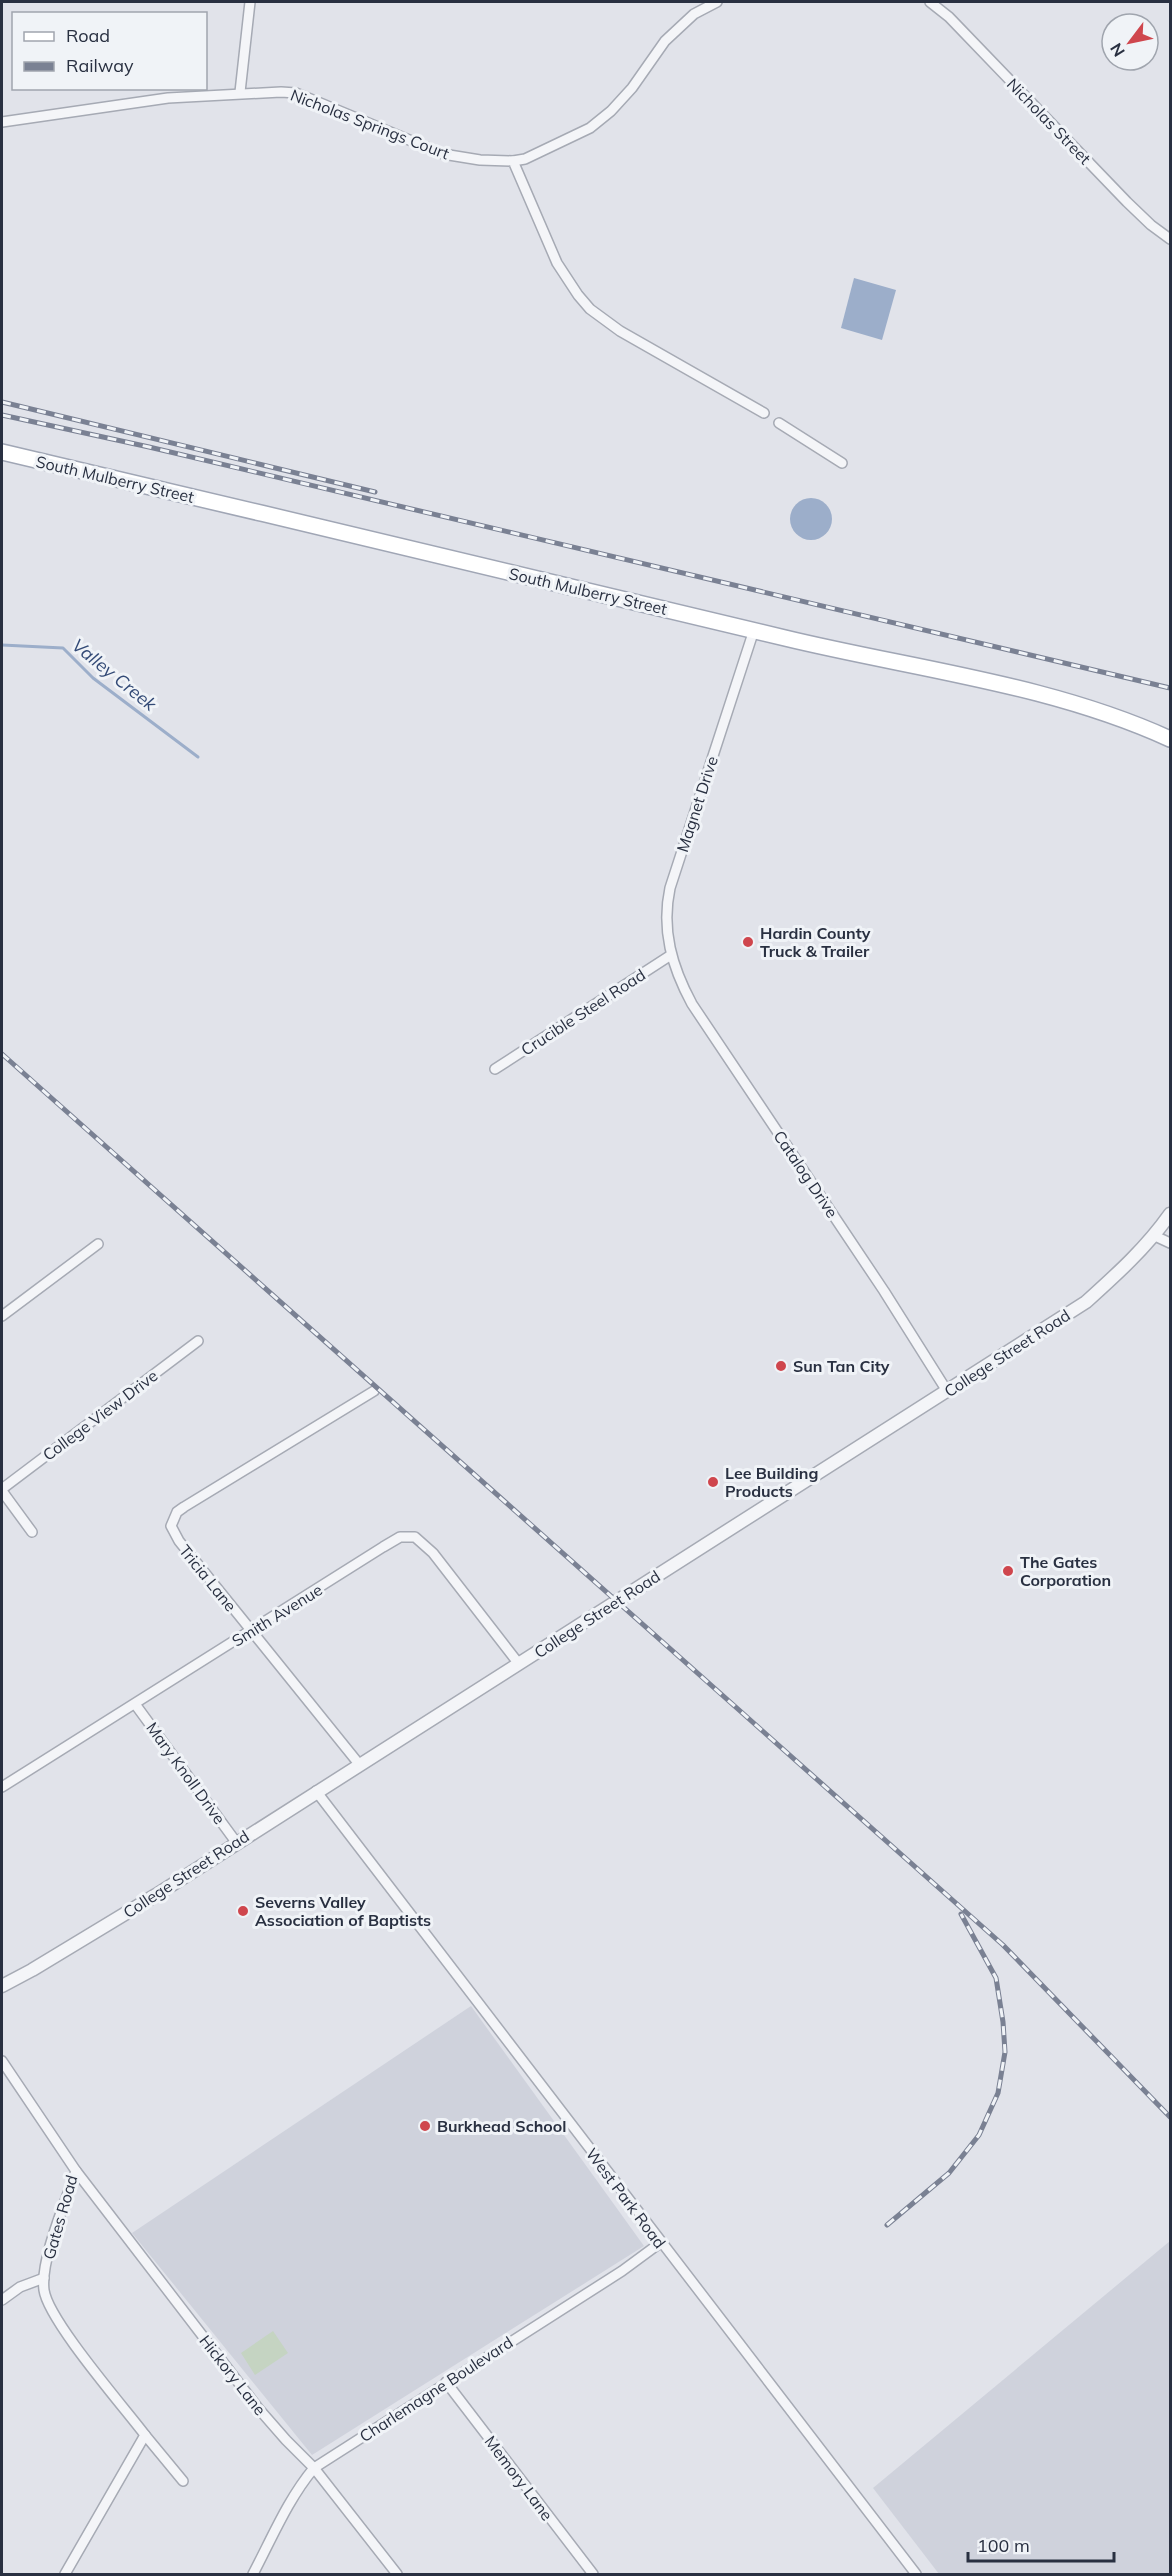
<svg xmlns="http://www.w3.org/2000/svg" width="1172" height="2576" viewBox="0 0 1172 2576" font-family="Mulish,sans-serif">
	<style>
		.built { fill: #cfd2dc }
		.green { fill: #c5d4c2 }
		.water { fill: #9caeca }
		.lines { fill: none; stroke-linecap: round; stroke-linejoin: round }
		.stream { stroke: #9caeca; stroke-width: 3 }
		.minor-casing { stroke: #a6aab4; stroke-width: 12 }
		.tertiary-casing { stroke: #a6aab4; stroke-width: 15 }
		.primary-casing { stroke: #a0a6b5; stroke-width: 18 }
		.minor { stroke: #f4f5f8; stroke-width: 9 }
		.tertiary { stroke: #f4f5f8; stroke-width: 12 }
		.primary { stroke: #fff; stroke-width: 15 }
		.rail-casing { stroke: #7a8193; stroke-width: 5 }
		.rail { stroke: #f0f3f7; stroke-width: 3; stroke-dasharray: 9; stroke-linecap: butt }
		.poi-dot { fill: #cf464d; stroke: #f0f3f7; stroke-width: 2 }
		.labels { text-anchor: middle; stroke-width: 6; stroke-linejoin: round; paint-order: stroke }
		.street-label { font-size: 16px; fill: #293041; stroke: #f0f3f7 }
		.poi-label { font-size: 16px; font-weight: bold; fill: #293041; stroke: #f0f3f7; text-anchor: start }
		.water-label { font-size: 18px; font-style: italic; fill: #334a76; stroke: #f0f3f7 }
	</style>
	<rect width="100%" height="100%" fill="#e1e3ea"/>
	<!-- built -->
	<g class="built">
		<path d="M471 2006 644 2246 312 2455 132 2233Z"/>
		<path d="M1170 2241V2574H939L873 2488Z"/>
	</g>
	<!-- green -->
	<path class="green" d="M273 2331 288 2353 255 2375 241 2353Z"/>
	<!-- water -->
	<g class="water">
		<path d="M854 278 896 290 882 340 841 328Z"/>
		<circle cx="811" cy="519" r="21"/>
	</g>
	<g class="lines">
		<!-- stream -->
		<path class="stream" d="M2 645 63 648 93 678 198 757"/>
		<!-- minor casing -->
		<g class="minor-casing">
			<g id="minor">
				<path d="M930 2 949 17 1127 202 1151 225 1170 239"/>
				<path d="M240 92 250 2"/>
				<path d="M2 122 168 98 281 92 296 93 443 154 480 160 513 161 557 263 578 295 590 309 620 331 764 413"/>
				<path d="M513 161 525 159 590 128 611 111 632 88 665 41 694 14 717 2"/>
				<path d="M779 423 842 463"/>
				<path d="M754 630 670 888C661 930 672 967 692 1004L884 1291 947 1391"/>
				<path d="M495 1069 671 955"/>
				<path d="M1155 1236 1170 1243"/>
				<path d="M2 1316 98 1244"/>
				<path d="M2 1489 198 1341"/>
				<path d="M2 1491 32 1532"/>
				<path d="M135 1704 236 1842"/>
				<path d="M359 1764 179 1541 171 1526 177 1512 184 1507 374 1391"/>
				<path d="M2 1787 383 1547 400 1537H415L433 1553 519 1664"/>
				<path d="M316 1791 916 2574"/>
				<path d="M2 2061 76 2171C66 2201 40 2260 44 2290 48 2320 123 2406 145 2435L65 2574"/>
				<path d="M76 2171 258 2408 286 2440 314 2468 397 2574"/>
				<path d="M2 2300 20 2287 44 2278"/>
				<path d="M446 2382 593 2574"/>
				<path d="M145 2435 183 2481"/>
				<path d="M253 2574C272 2538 288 2499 314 2468L622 2271 660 2243"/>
			</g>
		</g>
		<!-- tertiary casing -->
		<g class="tertiary-casing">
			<path id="tertiary" d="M2 1986 32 1970 156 1895 1086 1302C1117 1274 1146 1248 1170 1214"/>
		</g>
		<!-- primary casing -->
		<g class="primary-casing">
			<path id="primary" d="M2 452C263 514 524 574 785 638 913 669 1050 684 1170 739"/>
		</g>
		<!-- minor -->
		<use href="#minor" class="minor"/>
		<!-- tertiary -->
		<use href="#tertiary" class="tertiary"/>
		<!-- primary -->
		<use href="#primary" class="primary"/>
		<!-- rail casing -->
		<g class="rail-casing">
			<g id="rail">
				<path d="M2 402 375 492"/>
				<path d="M2 415 149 447 1170 688"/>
				<path d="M2 1054 1003 1945 1170 2117"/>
				<path d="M887 2225 949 2173 979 2135 998 2093 1005 2052 1003 2022 996 1978 961 1914"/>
			</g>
		</g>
		<!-- rail -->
		<use href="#rail" class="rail"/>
	</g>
	<!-- markers -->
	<g class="poi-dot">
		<circle cx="748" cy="942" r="6"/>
		<circle cx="781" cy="1366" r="6"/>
		<circle cx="713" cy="1482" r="6"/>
		<circle cx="1008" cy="1571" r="6"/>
		<circle cx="243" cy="1911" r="6"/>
		<circle cx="425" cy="2126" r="6"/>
	</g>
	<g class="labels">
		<!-- street labels -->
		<g class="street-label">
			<text transform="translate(1049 121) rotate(46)" y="6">Nicholas Street</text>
			<text transform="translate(370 124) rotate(21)" y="6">Nicholas Springs Court</text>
			<text transform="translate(115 479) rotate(13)" y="6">South Mulberry Street</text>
			<text transform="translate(588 591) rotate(13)" y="6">South Mulberry Street</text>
			<text transform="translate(697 804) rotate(-72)" y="6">Magnet Drive</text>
			<text transform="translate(583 1012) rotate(-33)" y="6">Crucible Steel Road</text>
			<text transform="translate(806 1174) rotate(56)" y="6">Catalog Drive</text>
			<text transform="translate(1007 1353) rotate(-33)" y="6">College Street Road</text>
			<text transform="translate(100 1415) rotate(-37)" y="6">College View Drive</text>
			<text transform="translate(208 1578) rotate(51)" y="6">Tricia Lane</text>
			<text transform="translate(597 1614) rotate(-33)" y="6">College Street Road</text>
			<text transform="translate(277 1615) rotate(-32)" y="6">Smith Avenue</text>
			<text transform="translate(186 1773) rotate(54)" y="6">Mary Knoll Drive</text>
			<text transform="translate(186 1874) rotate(-33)" y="6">College Street Road</text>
			<text transform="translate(626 2198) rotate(53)" y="6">West Park Road</text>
			<text transform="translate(60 2217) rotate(-74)" y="6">Gates Road</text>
			<text transform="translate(233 2375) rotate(52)" y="6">Hickory Lane</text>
			<text transform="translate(436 2389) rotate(-33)" y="6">Charlemagne Boulevard</text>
			<text transform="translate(519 2478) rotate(53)" y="6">Memory Lane</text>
		</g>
		<!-- poi labels -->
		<g class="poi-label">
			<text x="760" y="939">Hardin County<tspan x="760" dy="18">Truck &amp; Trailer</tspan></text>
			<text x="793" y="1372">Sun Tan City</text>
			<text x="725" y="1479">Lee Building<tspan x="725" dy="18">Products</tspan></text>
			<text x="1020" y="1568">The Gates<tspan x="1020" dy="18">Corporation</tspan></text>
			<text x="255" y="1908">Severns Valley<tspan x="255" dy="18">Association of Baptists</tspan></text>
			<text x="437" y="2132">Burkhead School</text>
		</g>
		<!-- water labels -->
		<g class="water-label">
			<text transform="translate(114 675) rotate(39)" y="6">Valley Creek</text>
		</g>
	</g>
	<!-- border -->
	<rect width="1172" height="2576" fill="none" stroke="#293041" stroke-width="6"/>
	<!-- legend -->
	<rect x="12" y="12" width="195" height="78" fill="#f0f3f7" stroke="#a0a5ae" stroke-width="1.5"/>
	<rect x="24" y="32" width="30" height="9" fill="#ffffff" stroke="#a0a5ae" stroke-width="1.5"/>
	<text x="66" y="42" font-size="18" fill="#293041">Road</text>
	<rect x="24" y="62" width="30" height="9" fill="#7a8193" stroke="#a0a5ae" stroke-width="1.5"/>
	<text x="66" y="72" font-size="18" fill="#293041">Railway</text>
	<!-- north arrow -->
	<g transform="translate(1130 42) rotate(238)"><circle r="28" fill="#f0f3f7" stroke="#a0a5ae" stroke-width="1.5"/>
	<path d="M0-4.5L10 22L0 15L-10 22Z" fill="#cf464d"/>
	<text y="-9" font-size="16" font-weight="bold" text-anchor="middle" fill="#293041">N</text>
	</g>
	<!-- scale -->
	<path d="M968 2552v9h146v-9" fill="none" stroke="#293041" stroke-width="3"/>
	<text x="977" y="2552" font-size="18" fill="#293041" stroke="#f0f3f7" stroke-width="4.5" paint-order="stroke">100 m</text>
</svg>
